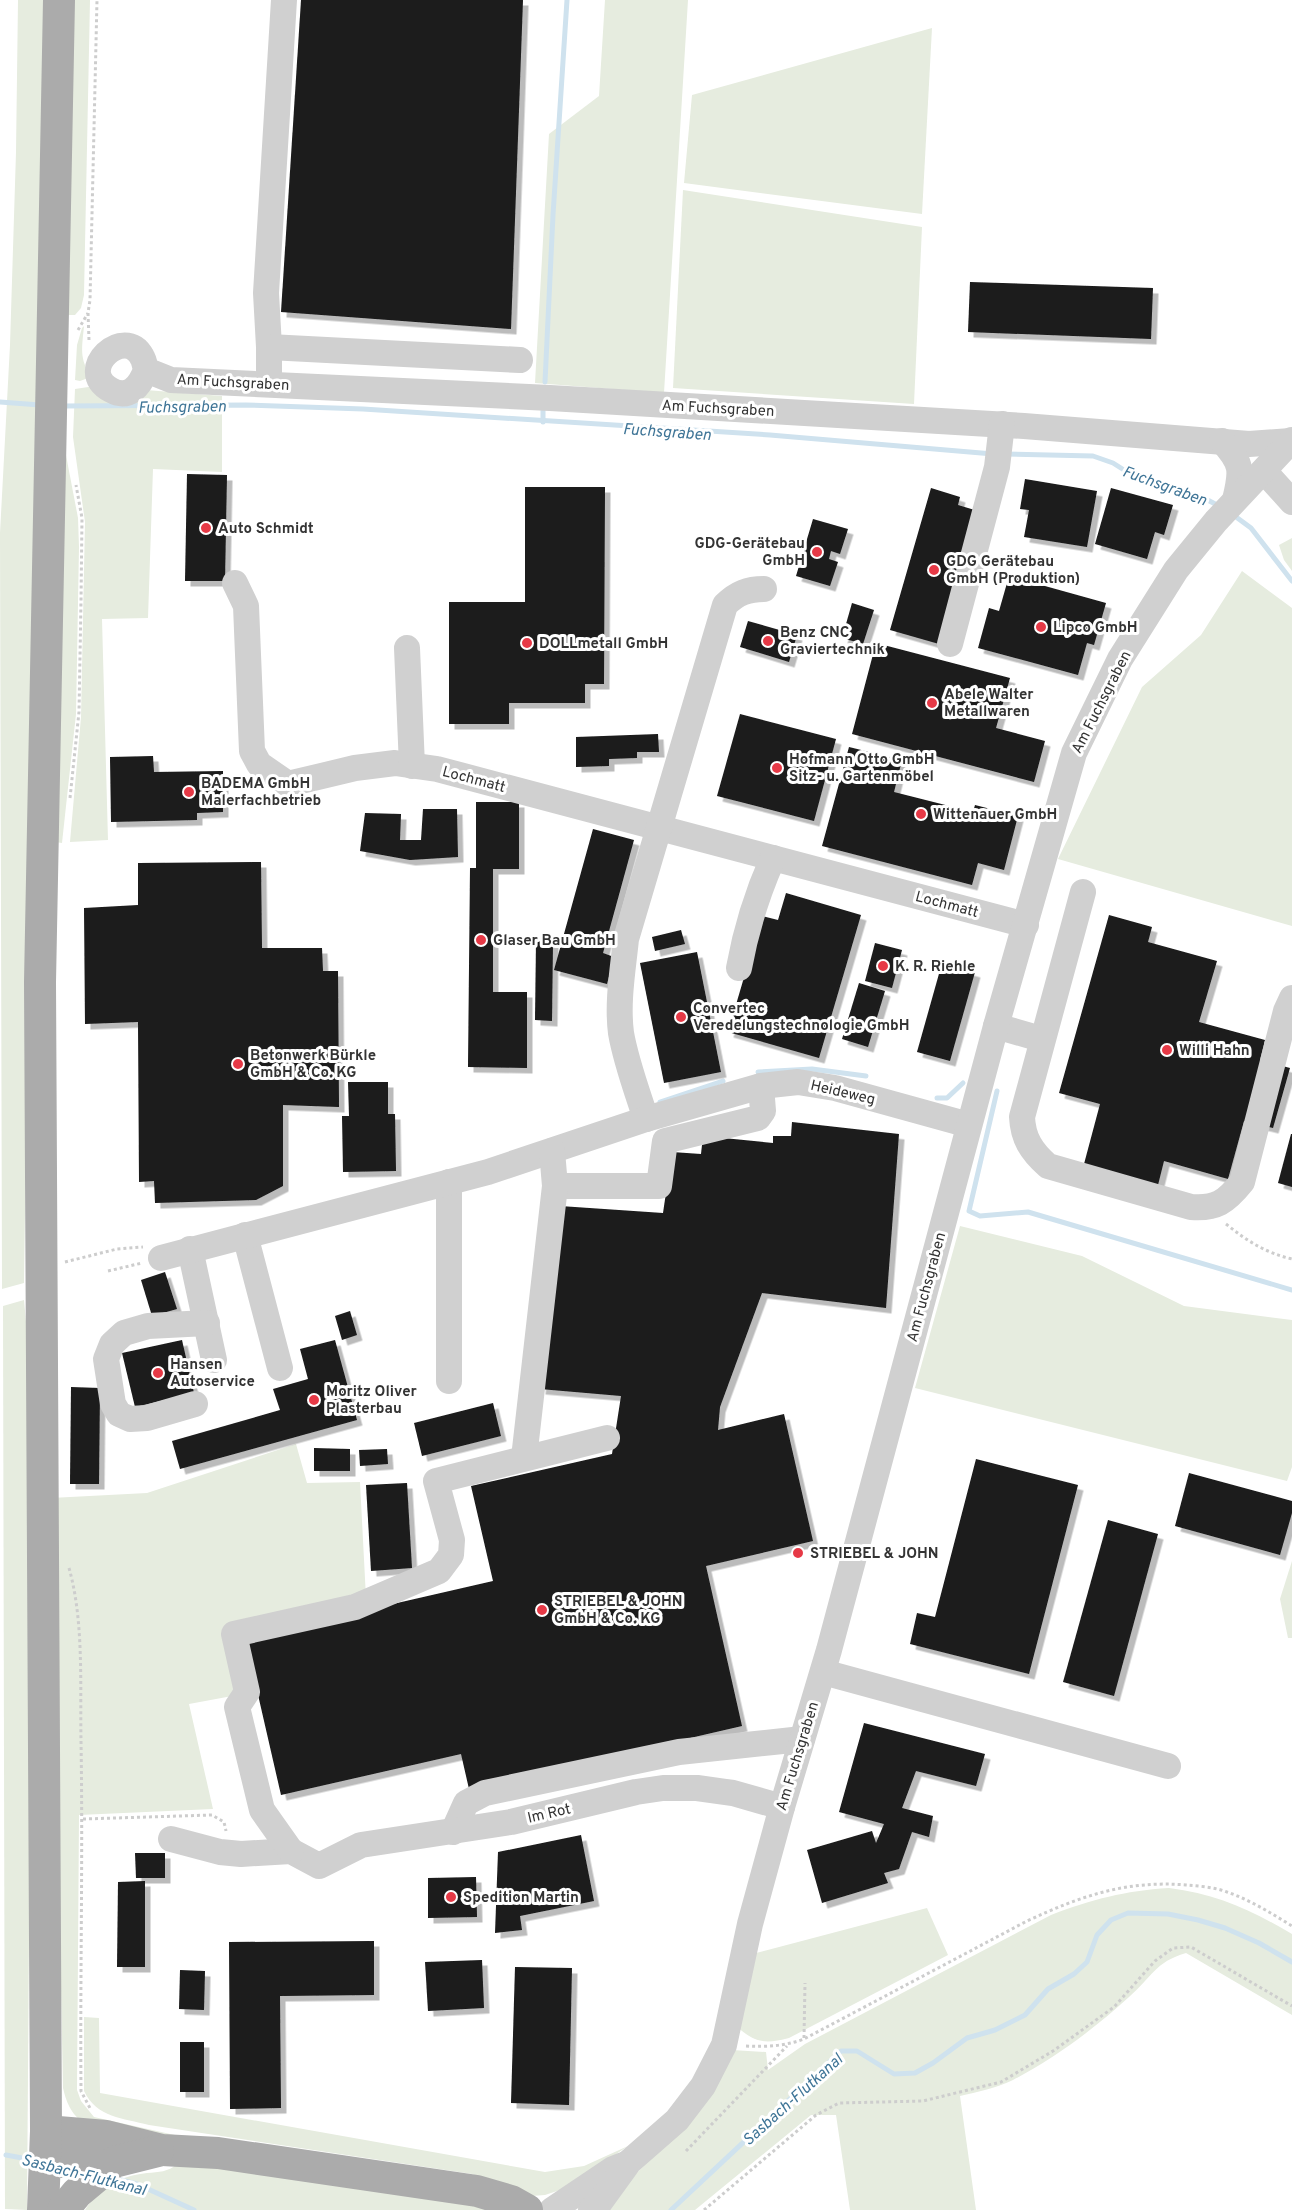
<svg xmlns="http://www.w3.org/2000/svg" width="1292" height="2210" viewBox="0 0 1292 2210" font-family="Overpass,sans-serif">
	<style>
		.green { fill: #e6ecdf }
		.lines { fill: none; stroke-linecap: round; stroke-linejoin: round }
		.stream { stroke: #cfe2ee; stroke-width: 5 }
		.building { fill: #1a1a1a; filter: url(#shadow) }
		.path { stroke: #cdcdcd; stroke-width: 3; stroke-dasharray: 3 3; stroke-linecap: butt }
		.minor { stroke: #d0d0d0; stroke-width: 26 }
		.major { stroke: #ababab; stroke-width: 32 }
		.poi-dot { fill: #e63946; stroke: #fff; stroke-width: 2 }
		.labels { text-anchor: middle; stroke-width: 6; stroke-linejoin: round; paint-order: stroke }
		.street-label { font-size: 15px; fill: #333; stroke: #fff }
		.poi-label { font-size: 15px; font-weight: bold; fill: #333; stroke: #fff; text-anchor: start }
		.water-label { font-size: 16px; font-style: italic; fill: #3f7597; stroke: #fff }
	</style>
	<defs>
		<filter id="shadow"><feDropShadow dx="5.5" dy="5.5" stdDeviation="0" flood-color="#0004"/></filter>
	</defs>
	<rect width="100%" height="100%" fill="#fff"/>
	<!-- green -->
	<g class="green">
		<path d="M18 0H47L36 450 24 1283 2 1289 0 533 10 345 16 152Z"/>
		<path d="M70 0H90L84 295 81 308 75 315H66Z"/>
		<path d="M605 0H688L664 393 535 383 549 134 599 96Z"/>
		<path d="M932 28 922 214 684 183 692 95Z"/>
		<path d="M683 190 922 227 914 404 673 388Z"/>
		<path d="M84 326C82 348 79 358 91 377L80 381 75 380 77 345 82 328Z"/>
		<path d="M95 386 222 396V472L153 469 148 618 102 619 108 840 70 842 81 717 85 522 73 437 75 389Z"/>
		<path d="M65 450 78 518 79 547 76 714 62 843 55 842Z"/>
		<path d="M1292 538V571L1284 560 1279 545Z"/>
		<path d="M1242 571 1292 608V926L1058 859 1142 687 1201 635Z"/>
		<path d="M960 1226 1082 1256 1184 1306 1292 1320V1467L1287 1481 915 1388Z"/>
		<path d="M24 1300 28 1344 30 1801 27 2210 5 2209 3 1306Z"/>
		<path d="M296 1444 307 1483 360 1482 366 1598 243 1694 189 1704 213 1809 79 1815 77 2090 81 2101 94 2117 197 2140 87 2126C72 2115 67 2105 63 2088L51 1498 147 1493Z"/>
		<path d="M1292 1561V1638H1288L1280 1599Z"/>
		<path d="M1169 1888C1217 1894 1251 1910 1292 1934V2015L1186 1953C1155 1962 1152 1977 1129 1997 1094 2029 1055 2058 1013 2080 997 2088 977 2092 960 2096L976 2210H850L836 2115H811L695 2210H608L614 2196 687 2122 732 2050 766 2052 768 2070 805 2044 1051 1915C1093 1899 1124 1891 1169 1888Z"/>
		<path d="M927 1908 948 1955 789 2038C765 2044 756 2043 737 2027L756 1953Z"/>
		<path d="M84 2017 99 2018 100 2093 545 2172 584 2166 628 2146 566 2188 545 2195 531 2196 472 2174 149 2125C123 2118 97 2118 84 2091Z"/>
		<path d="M177 2164H222L499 2210H85C100 2187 120 2176 147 2173 159 2172 168 2172 177 2164Z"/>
	</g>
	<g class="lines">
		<!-- stream -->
		<g class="stream">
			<path d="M545 382 553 215 567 0"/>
			<path d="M0 402 40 405"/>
			<path d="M62 406 246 405 363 409 770 435 993 454"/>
			<path d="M543 422V408"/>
			<path d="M1005 454 1093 456 1113 463 1135 477 1200 496 1219 506"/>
			<path d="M1232 514 1251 528 1292 581"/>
			<path d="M758 1072 812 1069 866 1076"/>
			<path d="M997 1091 969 1211 980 1216 1028 1212 1292 1290"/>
			<path d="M937 1098H947L963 1083"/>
			<path d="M660 1102 723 1081"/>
			<path d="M6 2155 33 2160"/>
			<path d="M113 2178 137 2184 194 2210"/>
			<path d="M671 2210 841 2051H857L894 2074 915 2073 933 2063 967 2038 995 2030 1025 2015 1048 1989 1074 1974 1087 1962 1097 1935 1111 1920 1128 1913 1168 1914 1198 1920 1225 1928 1259 1943 1292 1962"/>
		</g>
	</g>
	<!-- building -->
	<g class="building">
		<path d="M301 0H523L511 329 281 312Z"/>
		<path d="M970 282 1153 288 1151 339 968 332Z"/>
		<path d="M187 474 227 475 225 581H185Z"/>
		<path d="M1025 479 1097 491 1087 547 1024 537 1029 510 1020 509Z"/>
		<path d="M525 487H605L604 684H585V703H509V724H449V602H525Z"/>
		<path d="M931 488 960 497 958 505 978 511 939 644 890 630Z"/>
		<path d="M1111 488 1173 505 1164 535 1155 532 1147 559 1095 544Z"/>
		<path d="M813 519 848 529 840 554 831 551 829 559 838 562 830 586 796 576Z"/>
		<path d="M1009 576 1106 603 1094 645 1087 643 1078 675 978 648 989 608 999 611Z"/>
		<path d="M852 603 874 610 863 644 842 638Z"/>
		<path d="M748 621 797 635 789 662 740 647Z"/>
		<path d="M876 643 1010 678 996 728 1045 741 1034 782 852 734Z"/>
		<path d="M740 714 836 739 814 821 717 796Z"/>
		<path d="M658 734 659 752H637V758L609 759V766L576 767V737Z"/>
		<path d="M849 747 902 760 894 792 973 812 975 805 1018 816 1004 870 978 863 972 885 822 846Z"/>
		<path d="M153 756 154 772 223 771V812L197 813V820L111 822 110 757Z"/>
		<path d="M476 802H519V869H493V992H527V1068L468 1067 470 868H476Z"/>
		<path d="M423 809H457L458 857 410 860 360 851 365 813 401 814 400 840H421Z"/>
		<path d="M593 829 634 840 603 953 614 957 607 984 554 970Z"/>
		<path d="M261 862 262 948H322L323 971H338L339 1107 283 1105V1186L256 1200 155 1203 154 1181 139 1182 138 1022 85 1024 84 908 138 905V863Z"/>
		<path d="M786 893 861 915 819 1058 728 1032 762 916 778 920Z"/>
		<path d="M1109 915 1152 927 1148 942 1217 961 1199 1022 1265 1040 1260 1060 1290 1068 1273 1128 1244 1121 1228 1179 1164 1161 1158 1185 1084 1164 1100 1104 1059 1093Z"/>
		<path d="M681 930 685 944 655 951 652 937Z"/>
		<path d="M536 941 553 942 552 1021 535 1020Z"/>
		<path d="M875 943 902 950 892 988 865 981Z"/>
		<path d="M697 952 721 1072 664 1083 640 963Z"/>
		<path d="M942 963 975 972 950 1061 917 1052Z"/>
		<path d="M859 983 885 991 868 1047 842 1039Z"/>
		<path d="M348 1082H388V1114H395L396 1171 343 1172 342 1116H349Z"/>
		<path d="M792 1122 899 1134 886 1308 762 1293 720 1407 718 1430 784 1414 813 1541 706 1566 742 1726 469 1789 461 1754 281 1795 245 1638 493 1581 471 1486 612 1454 621 1396 540 1389 560 1206 663 1213 672 1152 701 1154 703 1136 773 1143V1136H791Z"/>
		<path d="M1291 1134H1292V1187L1278 1183Z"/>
		<path d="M165 1272 177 1309 152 1316 141 1280Z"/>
		<path d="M350 1311 357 1335 342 1340 335 1316Z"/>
		<path d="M182 1340 194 1393 135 1407 122 1353Z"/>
		<path d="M335 1340 357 1420 180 1469 172 1441 280 1410 273 1389 308 1379 300 1349Z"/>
		<path d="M71 1387 100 1388 99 1484H70Z"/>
		<path d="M493 1403 501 1436 422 1456 414 1423Z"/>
		<path d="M314 1448 350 1449V1471H314Z"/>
		<path d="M387 1449 388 1464 360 1466 359 1450Z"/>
		<path d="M976 1459 1078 1485 1029 1674 910 1644 917 1613 935 1617Z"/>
		<path d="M1189 1473 1292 1501V1513L1280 1555 1175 1526Z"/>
		<path d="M407 1483 412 1568 371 1571 366 1485Z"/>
		<path d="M1108 1520 1158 1534 1114 1696 1063 1682Z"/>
		<path d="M864 1723 985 1754 976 1786 916 1771 902 1808 933 1816 929 1837 912 1832 899 1869 884 1873 888 1883 822 1903 807 1850 872 1831 876 1843 884 1824 839 1812Z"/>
		<path d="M581 1835 594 1901 520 1916 522 1930 495 1933 498 1852Z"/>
		<path d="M135 1853H165V1878H136Z"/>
		<path d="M476 1877 477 1917 428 1918V1878Z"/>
		<path d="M145 1881V1967H117L118 1882Z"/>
		<path d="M374 1941V1995L280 1996 281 2108 230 2109 229 1942Z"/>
		<path d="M482 1960 484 2008 428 2011 425 1962Z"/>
		<path d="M515 1967 572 1968 569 2105 511 2103Z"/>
		<path d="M180 1970 205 1971 204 2010 179 2009Z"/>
		<rect x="180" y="2042" width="24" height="50"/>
	</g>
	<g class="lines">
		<!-- path -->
		<g class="path">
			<path d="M78 330 88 313"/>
			<path d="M89 340 88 313 90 300 97 0"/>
			<path d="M70 798 79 712 81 601 82 518 76 485"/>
			<path d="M1226 1224C1247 1241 1266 1253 1292 1259"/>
			<path d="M65 1262 117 1249 143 1247"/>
			<path d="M108 1271 142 1263"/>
			<path d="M69 1568C84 1621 80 1685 81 1741 83 1858 80 1974 81 2091L91 2110"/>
			<path d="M83 1819 212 1815 224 1822 226 1831"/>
			<path d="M804 2038 805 1983"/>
			<path d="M746 2046C767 2047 785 2046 804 2039L1027 1921C1081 1896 1126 1880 1186 1885 1199 1886 1214 1887 1227 1892 1250 1900 1271 1913 1292 1926"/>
			<path d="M686 2151 787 2046"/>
			<path d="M704 2210 816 2115 839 2103 923 2101 1001 2082 1053 2051 1114 2007 1155 1961 1173 1948 1191 1947 1292 2006"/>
		</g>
		<!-- minor -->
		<g class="minor">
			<path d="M269 347 266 293 284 0"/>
			<path d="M146 370C140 386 129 400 111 390 74 370 125 324 142 357 144 360 145 366 146 370L171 380 550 398 1024 426 1249 444 1291 441"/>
			<path d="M269 384V347L520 360"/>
			<path d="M1222 441C1243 464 1242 471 1235 500"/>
			<path d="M1264 471 1292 502"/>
			<path d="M235 583 246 606 252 751 259 764 288 784 355 768 395 763 437 769 1026 925"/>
			<path d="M950 644 997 467 1002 424"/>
			<path d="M407 648 412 766"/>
			<path d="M1083 892 1022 1117C1023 1138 1031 1151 1048 1166L1191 1207C1216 1209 1226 1202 1242 1182L1286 1011 1292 998"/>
			<path d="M739 968C746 929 757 894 773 858"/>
			<path d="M996 1026 1041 1039"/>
			<path d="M646 1119C637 1091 626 1062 621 1033 617 1002 623 969 626 939L725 605C737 593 748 589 764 589"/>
			<path d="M449 1182V1381"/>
			<path d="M555 1186H659L665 1141 758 1118 763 1111 761 1086"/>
			<path d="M245 1235 280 1368"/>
			<path d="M190 1249 214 1360"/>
			<path d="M161 1258 488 1172 646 1119 761 1086 798 1082 835 1088 969 1125"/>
			<path d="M195 1404 147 1418 130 1419 119 1414 113 1404 106 1359 112 1344 124 1333 148 1326 207 1323"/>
			<path d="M524 1458 555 1186 552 1151"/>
			<path d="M823 1672 1168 1766"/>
			<path d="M453 1832 466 1803 485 1793 679 1752 802 1739"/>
			<path d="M171 1839 220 1852 241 1854 291 1851 319 1866 361 1845 511 1822 636 1792 663 1788H697L733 1793 782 1807"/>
			<path d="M291 1851 262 1810 237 1707 247 1692 234 1634 355 1607 439 1571 451 1555 452 1540 436 1481 607 1438"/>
			<path d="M552 2210 613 2169 623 2165"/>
			<path d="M591 2210 600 2202 629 2162 677 2120 703 2086 724 2045 750 1924 782 1807 829 1650 996 1026 1074 753 1120 659 1176 570 1216 521 1292 440"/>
		</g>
		<!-- major -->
		<g class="major">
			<path d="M46 2131 106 2136 162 2150 218 2153 477 2191 511 2201 527 2210"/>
			<path d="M45 2162H114"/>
			<path d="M43 2210 46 2131 40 982 59 0"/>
			<path d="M63 2210 77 2193 114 2162 158 2151"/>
		</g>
	</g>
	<!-- markers -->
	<g class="poi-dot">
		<circle cx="206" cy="528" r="6"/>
		<circle cx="817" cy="552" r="6"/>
		<circle cx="934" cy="570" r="6"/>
		<circle cx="1041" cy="627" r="6"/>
		<circle cx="768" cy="641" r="6"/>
		<circle cx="527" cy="643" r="6"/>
		<circle cx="932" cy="703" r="6"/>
		<circle cx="777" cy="768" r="6"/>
		<circle cx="189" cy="792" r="6"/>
		<circle cx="921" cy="814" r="6"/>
		<circle cx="481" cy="940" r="6"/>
		<circle cx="883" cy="966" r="6"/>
		<circle cx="681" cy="1017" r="6"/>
		<circle cx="1167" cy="1050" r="6"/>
		<circle cx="238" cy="1064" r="6"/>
		<circle cx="158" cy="1373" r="6"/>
		<circle cx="314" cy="1400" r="6"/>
		<circle cx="798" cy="1553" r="6"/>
		<circle cx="542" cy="1610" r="6"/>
		<circle cx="451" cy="1897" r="6"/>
	</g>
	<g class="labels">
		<!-- street labels -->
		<g class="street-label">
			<text transform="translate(233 382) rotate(3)" y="5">Am Fuchsgraben</text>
			<text transform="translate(718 408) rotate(3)" y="5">Am Fuchsgraben</text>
			<text transform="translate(1101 702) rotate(-63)" y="5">Am Fuchsgraben</text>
			<text transform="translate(474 779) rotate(15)" y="5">Lochmatt</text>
			<text transform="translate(947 904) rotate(15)" y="5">Lochmatt</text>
			<text transform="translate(843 1092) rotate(13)" y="5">Heideweg</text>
			<text transform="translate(926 1287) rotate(-75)" y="5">Am Fuchsgraben</text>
			<text transform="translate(797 1756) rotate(-73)" y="5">Am Fuchsgraben</text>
			<text transform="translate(549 1813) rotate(-13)" y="5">Im Rot</text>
		</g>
		<!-- poi labels -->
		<g class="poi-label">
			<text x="218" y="533">Auto Schmidt</text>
			<text x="805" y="548" text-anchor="end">GDG-Gerätebau<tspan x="805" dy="17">GmbH</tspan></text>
			<text x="946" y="566">GDG Gerätebau<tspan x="946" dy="17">GmbH (Produktion)</tspan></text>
			<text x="1053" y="632">Lipco GmbH</text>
			<text x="780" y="637">Benz CNC<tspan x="780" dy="17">Graviertechnik</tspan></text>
			<text x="539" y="648">DOLLmetall GmbH</text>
			<text x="944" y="699">Abele Walter<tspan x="944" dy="17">Metallwaren</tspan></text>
			<text x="789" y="764">Hofmann Otto GmbH<tspan x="789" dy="17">Sitz- u. Gartenmöbel</tspan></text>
			<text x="201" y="788">BADEMA GmbH<tspan x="201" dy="17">Malerfachbetrieb</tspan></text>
			<text x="933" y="819">Wittenauer GmbH</text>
			<text x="493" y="945">Glaser Bau GmbH</text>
			<text x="895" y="971">K. R. Riehle</text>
			<text x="693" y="1013">Convertec<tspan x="693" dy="17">Veredelungstechnologie GmbH</tspan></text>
			<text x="1179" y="1055">Willi Hahn</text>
			<text x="250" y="1060">Betonwerk Bürkle<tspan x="250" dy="17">GmbH &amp; Co. KG</tspan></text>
			<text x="170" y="1369">Hansen<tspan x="170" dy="17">Autoservice</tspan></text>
			<text x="326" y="1396">Moritz Oliver<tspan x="326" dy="17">Plasterbau</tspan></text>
			<text x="810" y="1558">STRIEBEL &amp; JOHN</text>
			<text x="554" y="1606">STRIEBEL &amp; JOHN<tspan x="554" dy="17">GmbH &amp; Co. KG</tspan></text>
			<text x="463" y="1902">Spedition Martin</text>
		</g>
		<!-- water labels -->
		<g class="water-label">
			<text transform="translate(182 406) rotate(-1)" y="6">Fuchsgraben</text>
			<text transform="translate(667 431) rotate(4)" y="6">Fuchsgraben</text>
			<text transform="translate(1165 485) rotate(20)" y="6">Fuchsgraben</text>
			<text transform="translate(792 2099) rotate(-42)" y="6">Sasbach-Flutkanal</text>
			<text transform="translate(84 2174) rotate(14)" y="6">Sasbach-Flutkanal</text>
		</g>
	</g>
</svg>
